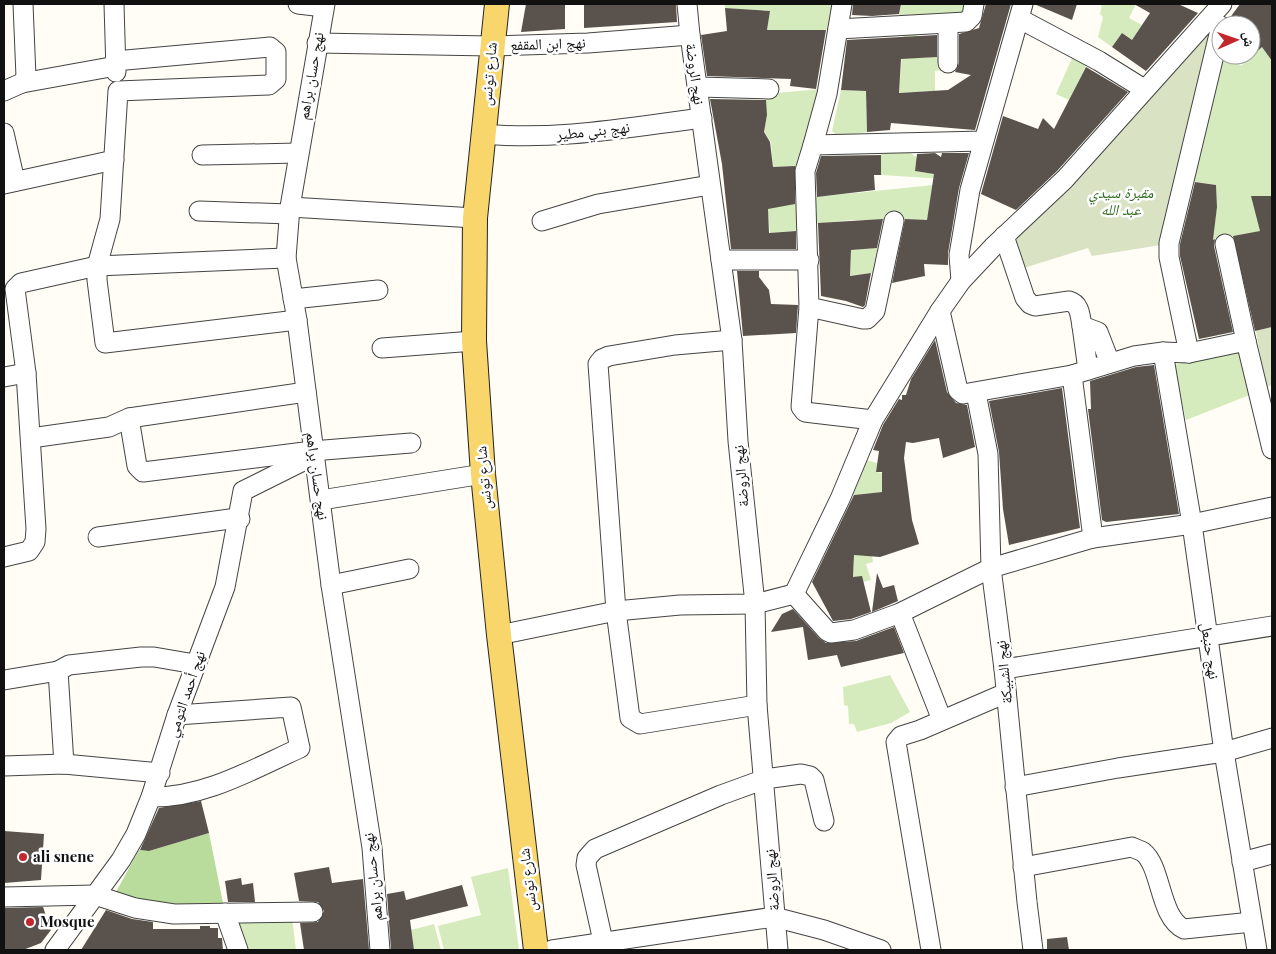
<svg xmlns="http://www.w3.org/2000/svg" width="1276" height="954" viewBox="0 0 1276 954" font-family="'Playfair Display','Noto Naskh Arabic',serif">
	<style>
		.green { fill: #d5ebbd }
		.forest { fill: #b9dc9c }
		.cemetery { fill: #d9e3c4 }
		.building { fill: #5a524d }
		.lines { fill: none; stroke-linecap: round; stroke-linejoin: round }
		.minor-casing { stroke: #444; stroke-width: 21 }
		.major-casing { stroke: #222; stroke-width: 26 }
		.minor { stroke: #fff; stroke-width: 19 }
		.major { stroke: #f9d66b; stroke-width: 24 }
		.poi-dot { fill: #c4262e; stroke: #fff; stroke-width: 2 }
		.labels { text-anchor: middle; stroke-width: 5; stroke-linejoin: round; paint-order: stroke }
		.street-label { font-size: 15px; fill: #111; stroke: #fff }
		.park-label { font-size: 15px; font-style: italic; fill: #2f6b1f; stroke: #fff }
		.poi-label { font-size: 15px; font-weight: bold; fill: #111; stroke: #fff; text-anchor: start }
	</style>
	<rect width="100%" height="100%" fill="#fffdf5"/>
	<!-- green -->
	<g class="green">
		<path d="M725 4H833L830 30H767L770 11 725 8Z"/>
		<path d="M901 4H968L961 14 899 15Z"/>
		<path d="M1102 4H1136L1129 18 1142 25 1132 40 1112 47 1098 37 1103 17 1100 14Z"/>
		<path d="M904 29 917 31 918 58 944 56 943 70 935 71V91L899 93Z"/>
		<path d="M1262 47 1272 61V196H1252L1261 231 1213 240 1217 207 1216 185 1191 181 1221 55H1229L1241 66Z"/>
		<path d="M1074 54 1088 62 1069 100 1056 94Z"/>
		<path d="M821 89 811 137 803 146 800 166 773 167 771 142 764 132 767 115 765 94Z"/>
		<path d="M841 90 866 91 867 132 838 136 832 131Z"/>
		<path d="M881 148 908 151 917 158 915 171 947 176 945 179 881 175Z"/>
		<path d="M933 185 927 220H852L816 224V197Z"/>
		<path d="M781 195 782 206 801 202 805 230 770 233 768 213H762Z"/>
		<path d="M884 247 879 272 850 276 851 250Z"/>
		<path d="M1245 348 1255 393 1186 420 1173 365Z"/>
		<path d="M866 460 877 463 876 472 882 473V492L852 495Z"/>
		<path d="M846 554 872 556 873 562 866 564 871 580 863 582 853 577 854 561Z"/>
		<path d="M890 675 910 712 891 723 857 732 854 724H849L848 706 844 705 843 687Z"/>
		<path d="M508 868 519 950H444L438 926 481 915 471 877Z"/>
		<path d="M292 918 296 950H245L237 926 240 920Z"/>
		<path d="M434 924 441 950H414L411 930Z"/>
	</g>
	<!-- forest -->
	<path class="forest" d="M209 833 223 903 158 906 116 892 139 850 149 851Z"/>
	<!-- cemetery -->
	<g class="cemetery">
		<path d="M1208 30 1216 37 1161 245 1092 256 1088 248 1024 268 1016 239 1094 158Z"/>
		<path d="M1272 327V385L1266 387 1256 331Z"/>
	</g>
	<!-- building -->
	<g class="building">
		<path d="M526 4H565V29L521 32Z"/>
		<path d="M584 4H676L677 22 584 28Z"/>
		<path d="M853 4H901L899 14 872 16 852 15Z"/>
		<path d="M986 4H1011L975 130 891 123 890 130 867 132 866 91 841 90 847 40 937 35V57L901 59 899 93 948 90 971 75 955 72 959 63V34L979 28Z"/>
		<path d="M1034 4H1077L1072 20Z"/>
		<path d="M1134 4H1178L1198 13 1146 71 1112 47 1122 33 1132 40 1150 13Z"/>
		<path d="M1240 4H1272V61L1262 47 1251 57V25H1232L1229 19Z"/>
		<path d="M725 8 770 11 767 30H826L816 89 790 86 791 79 707 76 701 35 727 31Z"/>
		<path d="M1086 67 1128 92 1057 171 1016 210 981 194 1003 116 1038 129 1043 118 1054 129Z"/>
		<path d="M710 99 766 100 767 115 764 132 770 142 773 167 795 166V204L768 209 769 233 796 231V249H731L722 164Z"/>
		<path d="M935 153 941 157 942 153H969L959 188 948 253V265L924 264 925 276 892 283 905 219 927 220 934 174 915 171 917 154Z"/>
		<path d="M881 155V175H874L875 190 817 197 816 173 821 156Z"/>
		<path d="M1195 182 1216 185 1217 207 1213 240 1215 239 1214 246 1233 332 1199 339 1180 256V244Z"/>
		<path d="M1251 196H1272V327L1255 331 1233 236 1260 231Z"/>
		<path d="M883 219 877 248 851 250 850 276 871 273 865 305 863 307 846 301 821 296 818 223Z"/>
		<path d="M737 271H759V277L769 290 771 304 798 305 796 333 743 336Z"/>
		<path d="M935 340 947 392 956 403 967 405 975 447 943 458 939 438 913 443 906 442 904 458 912 520 919 544 880 557 854 555 853 577 862 576 871 612 851 619 833 621 812 582 854 495 882 492V472H876L879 451 873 450 883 425 899 399 902 400V395H906L911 379Z"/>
		<path d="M1154 365 1179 514 1106 522 1102 520 1088 409H1091L1090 381 1136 367Z"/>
		<path d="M1062 388 1080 528 1009 545 1003 509 999 452 989 401Z"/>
		<path d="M877 573 883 588 894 585 898 601 872 612Z"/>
		<path d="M793 609 819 638 826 643 856 641 894 627 904 653 841 667 837 655 808 660 803 627 771 632 782 614Z"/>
		<path d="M201 801 209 833 149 851 140 850 159 808Z"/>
		<path d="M4 831 44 834 41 880 4 883Z"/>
		<path d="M329 867 332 883 363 879 369 949 367 950H304L300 923 318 922 324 911 318 902 299 901 294 873Z"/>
		<path d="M241 878 242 885 253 883 255 902H228L225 881Z"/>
		<path d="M462 885 468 906 410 920 414 950H391L387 894 404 891 406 900Z"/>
		<path d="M43 907 51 930 41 943 23 950H4V908Z"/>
		<path d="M106 910 132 919 153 922V929H200V926H210V928H218V938H222L223 950H81Z"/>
		<path d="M1067 937 1069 950H1047V939Z"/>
	</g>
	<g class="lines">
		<!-- minor casing -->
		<g class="minor-casing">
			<g id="minor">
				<path d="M114 4 116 72"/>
				<path d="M298 4 324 7"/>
				<path d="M325 4 290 207 286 258 297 320 331 585 372 848 380 950"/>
				<path d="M687 4 690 35 732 340 738 441 755 604 757 705 778 950"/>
				<path d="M1020 19 1099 61 1144 89"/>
				<path d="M948 25V63"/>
				<path d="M838 29 966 22 972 16 974 4"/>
				<path d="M317 43 491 46 588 43 690 35"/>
				<path d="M115 61 270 47 276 52V79L269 85 118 91 110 219 97 266 286 258"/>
				<path d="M22 83 116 66"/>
				<path d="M698 87 769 89"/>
				<path d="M4 91 22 83 26 77 23 4"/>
				<path d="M4 133 15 181"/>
				<path d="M484 134C556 141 630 127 702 118"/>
				<path d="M813 145 827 94 842 4"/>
				<path d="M202 155 298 153"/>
				<path d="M4 184 114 160"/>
				<path d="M290 207 475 218"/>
				<path d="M199 211 289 214"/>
				<path d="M542 221 598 204 710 185"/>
				<path d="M894 221 875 311 867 319H863L809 307 805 171 813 145 983 141"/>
				<path d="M1004 236 1025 298 1030 304 1035 306 1069 301C1080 304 1080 315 1082 326"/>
				<path d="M1225 244 1246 341"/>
				<path d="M721 260H809"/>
				<path d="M961 281 959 255 970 190 1023 4"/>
				<path d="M293 299 378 290"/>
				<path d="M809 307 801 407 805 412 813 413 873 420"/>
				<path d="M940 311 958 390 963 394 1072 375 1134 356 1163 352 1189 353 1246 341 1272 449"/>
				<path d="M732 340 675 345 609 356 602 359 598 364 616 611 630 718 640 724 757 705"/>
				<path d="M382 348 474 341"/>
				<path d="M1163 352 1192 524 1224 752 1257 950"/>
				<path d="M1189 353 1169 257V243L1221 26"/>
				<path d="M1088 370 1082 326 1098 332 1110 363"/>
				<path d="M1072 375 1093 538"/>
				<path d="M4 377 26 373"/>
				<path d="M976 393 988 454 991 568 1004 669 1027 902 1033 950"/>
				<path d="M129 418 137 466 143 472 312 451 411 443"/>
				<path d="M31 438 109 427 129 418 306 392"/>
				<path d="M321 500 483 474"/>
				<path d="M98 537 230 519H240"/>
				<path d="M4 557 29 551 35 542 36 529 26 373 15 289 21 283 97 266V280L105 343 297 320"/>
				<path d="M331 585 409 569"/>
				<path d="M794 594 827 631 831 633 854 630 900 613 991 568 1093 538 1192 524 1272 507"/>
				<path d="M900 613 942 720"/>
				<path d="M499 635 616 611 680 605 755 604 794 594 840 499 873 420 940 311 961 281 993 247 1065 179 1222 4"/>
				<path d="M1004 669 1272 626"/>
				<path d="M58 671 64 764"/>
				<path d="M4 680 58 671 69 665 141 657H154L195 664"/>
				<path d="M4 766 64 764 160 773"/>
				<path d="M1015 787 1118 768 1224 752 1272 738"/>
				<path d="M151 797C204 798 253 769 300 748L291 707 177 715"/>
				<path d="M1242 862 1272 854"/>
				<path d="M1023 867 1132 847C1135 849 1140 850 1143 852 1162 867 1159 917 1184 929L1252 922"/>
				<path d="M4 897 95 895 135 908 174 914 313 912"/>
				<path d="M225 913 238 950"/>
				<path d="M55 950 121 860 136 834 151 797 177 715 225 587 243 491 313 456"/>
				<path d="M552 950 774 917 824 930 881 950"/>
				<path d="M605 950 586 865 587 858 595 849 721 795 765 779 801 774 810 776 814 780 824 821"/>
				<path d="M931 950 896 742 901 736 920 730 1006 693"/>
			</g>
		</g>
		<!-- major casing -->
		<g class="major-casing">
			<path id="major" d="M497 4 475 218 474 341 483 474 499 635 536 950"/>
		</g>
		<!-- minor -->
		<use href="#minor" class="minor"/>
		<!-- major -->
		<use href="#major" class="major"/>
	</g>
	<!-- markers -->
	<g class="poi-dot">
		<circle cx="23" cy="857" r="5"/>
		<circle cx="30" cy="922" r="5"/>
	</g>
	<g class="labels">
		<!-- street labels -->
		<g class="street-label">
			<text transform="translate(548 44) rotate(-2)" y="5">نهج ابن المقفع</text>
			<text transform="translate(489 74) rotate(-85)" y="5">شارع تونس</text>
			<text transform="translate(695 74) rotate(82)" y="5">نهج الروضة</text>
			<text transform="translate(311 76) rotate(-80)" y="5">نهج حسان براهم</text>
			<text transform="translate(593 131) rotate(-6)" y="5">نهج بني مطير</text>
			<text transform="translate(317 476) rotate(82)" y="5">نهج حسان براهم</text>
			<text transform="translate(741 476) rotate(-95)" y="5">نهج الروضة</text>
			<text transform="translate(484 478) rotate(-95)" y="5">شارع تونس</text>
			<text transform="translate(1210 651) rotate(82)" y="5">نهج حنبعل</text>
			<text transform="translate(1004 672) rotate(-96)" y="5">نهج الشبيكة</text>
			<text transform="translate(186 694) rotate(-71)" y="5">نهج أحمد التومي</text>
			<text transform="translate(373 877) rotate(-96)" y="5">نهج حسان براهم</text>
			<text transform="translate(528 880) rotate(-97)" y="5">شارع تونس</text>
			<text transform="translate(772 880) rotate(-94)" y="5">نهج الروضة</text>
		</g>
		<!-- park labels -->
		<g class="park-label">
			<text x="1121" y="198">مقبرة سيدي<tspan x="1121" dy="17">عبد الله</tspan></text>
		</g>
		<!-- poi labels -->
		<g class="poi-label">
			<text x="33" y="862">ali snene</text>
			<text x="40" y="927">Mosque</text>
		</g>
	</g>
	<!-- border -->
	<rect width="1276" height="954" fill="none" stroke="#111111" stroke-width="10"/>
	<!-- north arrow -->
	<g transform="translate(1236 40) rotate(88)"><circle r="24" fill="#ffffff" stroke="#a0a0a0"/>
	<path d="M0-4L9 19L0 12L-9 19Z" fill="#c4262e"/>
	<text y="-8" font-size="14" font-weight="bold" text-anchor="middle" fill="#111111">ش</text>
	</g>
</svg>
